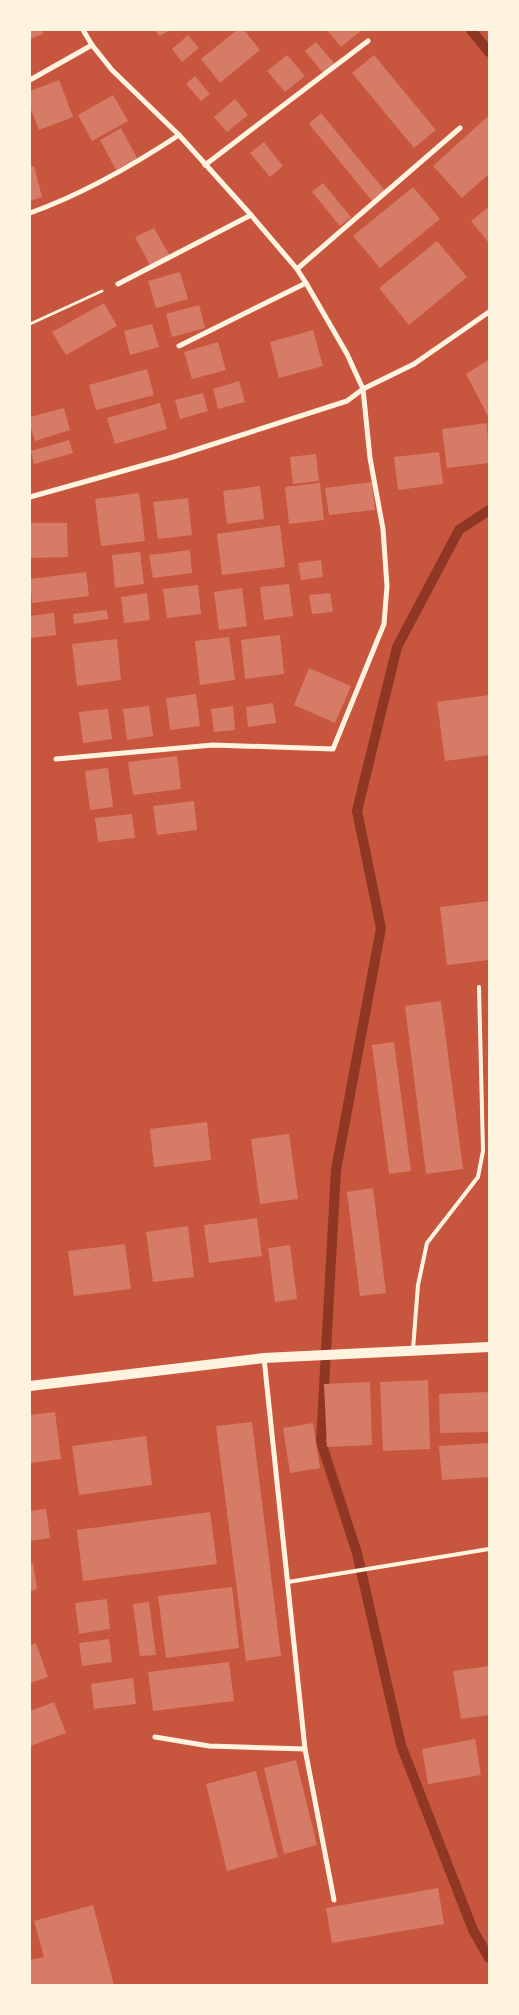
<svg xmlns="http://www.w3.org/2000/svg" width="519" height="2015" viewBox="0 0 519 2015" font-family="Spectral,serif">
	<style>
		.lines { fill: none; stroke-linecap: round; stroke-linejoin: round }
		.stream { stroke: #8f3625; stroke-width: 10 }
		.building { fill: #d67c66 }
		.path { stroke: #fff3e0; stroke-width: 3 }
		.service { stroke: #fff3e0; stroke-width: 4 }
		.minor { stroke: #fff3e0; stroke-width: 5 }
		.secondary { stroke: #fff3e0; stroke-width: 10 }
	</style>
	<rect width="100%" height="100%" fill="#c8553d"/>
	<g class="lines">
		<!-- stream -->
		<g class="stream">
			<path d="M471 30 489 52"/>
			<path d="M489 510 459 530 397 647 357 811 381 928 336 1170 321 1442 357 1553 401 1745 473 1930 489 1958"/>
		</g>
	</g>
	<!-- building -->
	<g class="building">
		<path d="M30 30H41L43 34 30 39Z"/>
		<path d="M156 30H170L159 36Z"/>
		<path d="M237 30H244L260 50 220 83 201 59Z"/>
		<path d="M327 30H362L341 47Z"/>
		<path d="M188 35 199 48 182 62 172 49Z"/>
		<path d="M316 42 335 64 324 74 305 51Z"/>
		<path d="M287 55 305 76 285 92 267 71Z"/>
		<path d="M374 55 436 130 414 148 352 73Z"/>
		<path d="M195 76 210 94 201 101 186 84Z"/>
		<path d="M59 80 73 117 39 130 30 107V91Z"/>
		<path d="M113 95 128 121 92 141 78 115Z"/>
		<path d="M235 99 248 115 227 132 214 117Z"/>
		<path d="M321 113 386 192 373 202 309 124Z"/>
		<path d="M487 117 489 120V174L462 198 433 166Z"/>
		<path d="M121 128 137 158 116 170 100 140Z"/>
		<path d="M264 142 283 166 270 177 250 153Z"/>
		<path d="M34 166 42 197 30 201V167Z"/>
		<path d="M323 183 351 217 340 226 312 192Z"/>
		<path d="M413 187 440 219 380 268 353 236Z"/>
		<path d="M487 208 489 210V243L471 221Z"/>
		<path d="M154 228 170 256 151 267 135 237Z"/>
		<path d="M437 241 467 277 409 325 379 288Z"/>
		<path d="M180 272 188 299 156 308 148 281Z"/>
		<path d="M104 303 117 326 66 355 52 332Z"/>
		<path d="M199 305 205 328 172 337 166 314Z"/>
		<path d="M152 324 159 347 130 355 124 331Z"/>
		<path d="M313 330 323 366 279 378 270 342Z"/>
		<path d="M218 342 226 370 192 379 184 352Z"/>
		<path d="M488 360 489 362V418L466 374Z"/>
		<path d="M147 369 154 395 96 410 89 385Z"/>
		<path d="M239 381 245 402 218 409 213 389Z"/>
		<path d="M203 393 208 411 180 419 175 400Z"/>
		<path d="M160 403 167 429 115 444 107 418Z"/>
		<path d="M64 408 70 430 35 441 30 425V417Z"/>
		<path d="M487 423 489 463 447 468 442 429Z"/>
		<path d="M69 440 73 453 34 464 31 451Z"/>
		<path d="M439 452 443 484 398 490 394 457Z"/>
		<path d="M316 454 319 481 293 484 290 457Z"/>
		<path d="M372 482 375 510 329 515 325 488Z"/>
		<path d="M320 483 324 520 289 524 285 487Z"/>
		<path d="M260 486 264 519 227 524 223 491Z"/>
		<path d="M139 493 145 541 101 546 95 499Z"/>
		<path d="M188 498 192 535 158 539 153 502Z"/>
		<path d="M30 523H67L68 557 30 558Z"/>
		<path d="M280 525 285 567 222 575 217 534Z"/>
		<path d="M190 550 192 573 153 578 149 555Z"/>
		<path d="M140 552 144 584 115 588 112 555Z"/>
		<path d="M321 560 323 577 301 580 298 563Z"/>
		<path d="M86 572 89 596 32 603 30 579Z"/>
		<path d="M289 584 293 616 264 620 260 587Z"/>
		<path d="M198 585 201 614 167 618 163 589Z"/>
		<path d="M242 588 247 626 219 630 214 592Z"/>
		<path d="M147 593 150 620 124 623 121 597Z"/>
		<path d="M330 593 333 612 312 614 309 595Z"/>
		<path d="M107 610 108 619 74 624 73 614Z"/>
		<path d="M54 613 56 635 30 638V616Z"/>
		<path d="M280 635 284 674 245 679 241 640Z"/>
		<path d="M229 637 235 680 200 685 195 641Z"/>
		<path d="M117 639 121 680 77 686 72 644Z"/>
		<path d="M309 668 351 686 335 723 294 705Z"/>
		<path d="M196 694 200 726 170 730 166 698Z"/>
		<path d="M489 695V755L445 761 437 702Z"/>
		<path d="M273 703 276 723 248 727 246 707Z"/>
		<path d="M149 706 153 736 127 740 123 709Z"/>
		<path d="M233 706 235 730 214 732 211 709Z"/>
		<path d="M108 709 112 739 83 743 79 712Z"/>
		<path d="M177 756 181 789 133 795 128 762Z"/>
		<path d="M108 768 113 807 90 810 85 771Z"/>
		<path d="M194 801 197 830 157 835 153 806Z"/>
		<path d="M132 814 135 838 98 842 95 818Z"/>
		<path d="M489 901V960L447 965 440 907Z"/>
		<path d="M441 1001 463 1169 426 1174 405 1006Z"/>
		<path d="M394 1042 411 1171 389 1174 372 1045Z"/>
		<path d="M207 1122 211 1160 154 1167 150 1129Z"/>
		<path d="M289 1134 298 1199 260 1204 251 1139Z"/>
		<path d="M373 1188 386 1293 360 1296 347 1192Z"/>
		<path d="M257 1218 262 1256 209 1263 204 1225Z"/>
		<path d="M188 1226 194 1277 153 1282 146 1232Z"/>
		<path d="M125 1244 131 1289 74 1296 68 1251Z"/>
		<path d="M290 1245 297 1299 275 1302 268 1248Z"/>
		<path d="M428 1380 430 1449 383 1451 380 1382Z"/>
		<path d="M370 1382 372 1445 327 1447 324 1384Z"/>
		<path d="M489 1392V1432L440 1433 439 1394Z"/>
		<path d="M55 1412 61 1459 30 1463V1415Z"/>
		<path d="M252 1422 281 1656 246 1661 216 1426Z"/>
		<path d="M313 1423 320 1468 290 1473 283 1428Z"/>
		<path d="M146 1436 152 1485 79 1495 72 1446Z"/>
		<path d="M489 1443V1477L442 1480 439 1446Z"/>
		<path d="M46 1509 50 1538 30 1541V1511Z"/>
		<path d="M210 1512 217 1564 83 1581 77 1530Z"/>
		<path d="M33 1563 37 1589 30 1591V1564Z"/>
		<path d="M232 1587 239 1648 166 1658 158 1596Z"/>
		<path d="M107 1599 110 1629 79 1634 75 1603Z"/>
		<path d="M149 1602 156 1655 140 1656 133 1604Z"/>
		<path d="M109 1639 112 1662 82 1666 79 1643Z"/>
		<path d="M36 1643 48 1677 30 1683V1646Z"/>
		<path d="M229 1662 234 1701 153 1711 148 1672Z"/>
		<path d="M489 1666V1715L461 1719 453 1671Z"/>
		<path d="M133 1678 136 1704 94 1709 91 1684Z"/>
		<path d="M54 1702 66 1733 30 1746V1711Z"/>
		<path d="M475 1739 481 1775 428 1784 422 1749Z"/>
		<path d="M296 1760 317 1845 284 1854 264 1768Z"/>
		<path d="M256 1771 278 1857 227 1871 206 1784Z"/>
		<path d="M438 1888 444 1924 332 1943 326 1908Z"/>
		<path d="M93 1905 114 1985H30V1960L44 1957 34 1921Z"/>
	</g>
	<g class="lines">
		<!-- path -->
		<path class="path" d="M30 324 102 291"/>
		<!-- service -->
		<g class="service">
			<path d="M413 1349 418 1285 427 1243 478 1177 483 1151 479 987"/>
			<path d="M288 1582 489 1549"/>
		</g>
		<!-- minor -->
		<g class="minor">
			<path d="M30 80 92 45"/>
			<path d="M205 165 368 41"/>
			<path d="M30 213C83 194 132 166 179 135"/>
			<path d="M297 269 460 128"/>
			<path d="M118 284 251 215"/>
			<path d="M179 346 306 283"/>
			<path d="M30 497 173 457 347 401 363 389 414 364 489 312"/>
			<path d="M56 759 213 745 333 749 384 624 387 586 383 529 370 458 363 389 347 354 306 283 297 269 251 215 179 135 112 70 92 45 83 30"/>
			<path d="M264 1358 305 1749 334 1900"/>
			<path d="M155 1737 209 1746 305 1749"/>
		</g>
		<!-- secondary -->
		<path class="secondary" d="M30 1386 264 1358 489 1347"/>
	</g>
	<!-- border -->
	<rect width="519" height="2015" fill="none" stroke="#fff3e0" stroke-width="62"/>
</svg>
